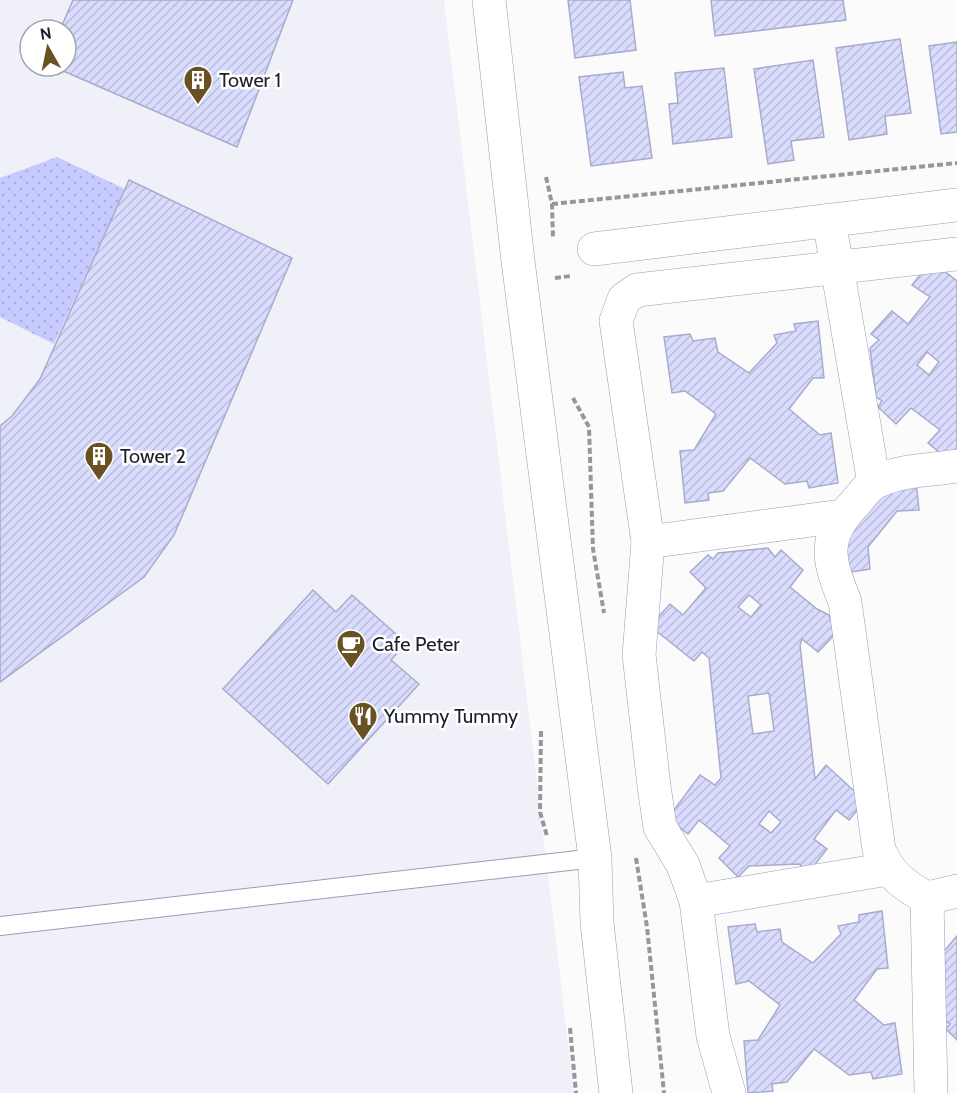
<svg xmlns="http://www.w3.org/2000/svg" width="957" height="1093" viewBox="0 0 957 1093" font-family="Cabin,sans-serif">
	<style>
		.built { fill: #f0f0f9; fill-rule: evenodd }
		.grass { fill: url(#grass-dots) }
		.building { fill: url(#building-hatch); stroke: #a8abcb; stroke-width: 1.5; fill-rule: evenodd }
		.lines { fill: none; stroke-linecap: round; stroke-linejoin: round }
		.service-casing { stroke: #999bbb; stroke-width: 20 }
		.minor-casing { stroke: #999bbb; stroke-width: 34 }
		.path { stroke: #96969c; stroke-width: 4; stroke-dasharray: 6 3; stroke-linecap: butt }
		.service { stroke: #fff; stroke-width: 18 }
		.minor { stroke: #fff; stroke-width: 33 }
		.labels { text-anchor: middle; stroke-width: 5; stroke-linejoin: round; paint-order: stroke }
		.poi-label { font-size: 20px; fill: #1f1f2b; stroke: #fff; text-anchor: start }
	</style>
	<defs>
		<pattern id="grass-dots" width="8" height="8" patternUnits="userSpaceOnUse" patternTransform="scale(1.5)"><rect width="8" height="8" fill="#c7cafe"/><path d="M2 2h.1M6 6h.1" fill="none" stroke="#aaadda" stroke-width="1.8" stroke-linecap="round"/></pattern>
		<pattern id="building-hatch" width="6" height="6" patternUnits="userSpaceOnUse" patternTransform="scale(1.5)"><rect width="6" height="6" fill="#dadcfe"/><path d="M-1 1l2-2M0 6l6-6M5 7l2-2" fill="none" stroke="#bbbcda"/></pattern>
	</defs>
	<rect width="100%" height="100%" fill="#fbfbfb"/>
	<!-- built -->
	<path class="built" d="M0 0H444L574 1093H0ZM30 30H66V66H30Z"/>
	<!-- grass -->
	<path class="grass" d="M57 157 125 189 54 344 0 317V178Z"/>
	<!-- building -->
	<g class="building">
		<path d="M73 0H293L237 147 52 66H66V30H60Z"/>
		<path d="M568 0H630L636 50 575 58Z"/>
		<path d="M711 0H843L846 20 715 36Z"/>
		<path d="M900 39 911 113 885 116 887 134 849 140 836 48Z"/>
		<path d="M957 42V132L941 134 929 46Z"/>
		<path d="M813 60 824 137 791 141 794 160 768 164 754 69Z"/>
		<path d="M724 68 732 137 673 144 669 104 678 103 675 73Z"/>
		<path d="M623 72 625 88 642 86 652 158 591 166 579 77Z"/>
		<path d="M129 180 292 258 174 535 144 577 0 682V426L12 416 40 379Z"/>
		<path d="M931 261 957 281V454L951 462 928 443 940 430 911 408 896 424 878 407 882 401 876 397 870 348 879 340 871 334 892 311 908 324 930 297 912 285ZM927 352 939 362 929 375 917 365Z"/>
		<path d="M818 321 824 378H813L789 409 820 435 831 433 838 483 809 488 807 481 785 484 750 458 723 491 708 493 709 500 685 503 680 451 694 450 716 414 685 391 672 393 664 337 690 334 693 341 715 338 718 352 749 373 777 343 774 335 796 331 794 324Z"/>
		<path d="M916 481 919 510 897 511 868 547 870 569 845 573 841 540 881 488Z"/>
		<path d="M768 548 775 557 781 550 803 570 790 587 817 609 829 615 836 633 818 652 802 639 800 645 815 779 826 765 865 801 849 820 836 810 814 839 827 849 809 872 799 864 749 866 738 877 719 858 730 846 699 820 688 834 668 818 700 775 715 785 721 778 709 658 702 652 694 661 650 626 670 604 683 615 706 588 690 572 708 555 713 559 718 553ZM749 595 761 605 751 617 738 607ZM769 693 774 731 753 734 748 696ZM769 811 781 822 771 833 759 824Z"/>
		<path d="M313 590 336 612 352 595 406 643 391 660 419 684 328 784 223 689Z"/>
		<path d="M882 911 888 968 877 969 854 1000 884 1025 895 1023 902 1074 873 1079 871 1072 849 1075 814 1049 787 1082 772 1084 773 1091 748 1093 744 1041 758 1040 780 1005 749 981 736 984 728 927 755 924 757 932 780 929 782 942 813 963 841 934 838 926 859 922V915Z"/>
		<path d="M957 936V1040L946 1029 950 1024 944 1020 937 970 946 963 939 957Z"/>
	</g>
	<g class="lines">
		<!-- service casing -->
		<g class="service-casing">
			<path id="service" d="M0 926 595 858"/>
		</g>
		<!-- minor casing -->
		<g class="minor-casing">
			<g id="minor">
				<path d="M489 0 518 261 595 858 597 923 616 1093"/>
				<path d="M829 220 874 483"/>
				<path d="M594 249 957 205"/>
				<path d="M957 466C930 470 900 470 876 482 868 486 862 495 856 502 821 538 828 559 845 602L879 850C890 875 903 885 927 898L957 891"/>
				<path d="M842 516 648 542 616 321 624 299 637 290 957 254"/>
				<path d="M648 542 639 655 654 786 660 827 683 865 696 901 713 1036 729 1093"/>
				<path d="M927 898 931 1093"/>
				<path d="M696 901 888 869"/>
			</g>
		</g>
		<!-- path -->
		<g class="path">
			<path d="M546 177 552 204 553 238"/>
			<path d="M552 204 957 163"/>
			<path d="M555 278 571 276"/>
			<path d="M573 398 589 427 593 549 604 613"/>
			<path d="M541 731 540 812 547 836"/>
			<path d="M636 858 647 927 664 1093"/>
			<path d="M570 1028 576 1093"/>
		</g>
		<!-- service -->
		<use href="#service" class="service"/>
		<!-- minor -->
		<use href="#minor" class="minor"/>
	</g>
	<!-- icons -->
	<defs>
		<g id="building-pin" transform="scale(1.5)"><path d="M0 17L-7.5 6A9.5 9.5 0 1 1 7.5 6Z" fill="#685221" stroke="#fff"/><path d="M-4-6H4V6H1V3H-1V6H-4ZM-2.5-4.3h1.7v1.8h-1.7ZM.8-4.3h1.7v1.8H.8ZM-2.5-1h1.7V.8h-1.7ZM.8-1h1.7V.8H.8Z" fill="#fff"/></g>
		<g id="cafe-pin" transform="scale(1.5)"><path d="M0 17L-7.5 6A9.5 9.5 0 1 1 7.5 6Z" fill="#685221" stroke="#fff"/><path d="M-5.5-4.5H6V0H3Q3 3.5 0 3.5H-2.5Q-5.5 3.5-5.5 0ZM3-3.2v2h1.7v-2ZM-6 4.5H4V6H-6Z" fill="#fff"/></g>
		<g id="restaurant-pin" transform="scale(1.5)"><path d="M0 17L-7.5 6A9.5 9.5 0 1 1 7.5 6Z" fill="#685221" stroke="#fff"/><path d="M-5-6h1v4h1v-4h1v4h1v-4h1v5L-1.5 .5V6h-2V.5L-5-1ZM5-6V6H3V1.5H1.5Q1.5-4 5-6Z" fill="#fff"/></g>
	</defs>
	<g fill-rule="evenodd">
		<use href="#building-pin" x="198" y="80"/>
		<use href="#building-pin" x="99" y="456"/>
		<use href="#cafe-pin" x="351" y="644"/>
		<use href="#restaurant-pin" x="363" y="716"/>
	</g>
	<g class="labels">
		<!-- poi labels -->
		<g class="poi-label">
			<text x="219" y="87">Tower 1</text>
			<text x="120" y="463">Tower 2</text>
			<text x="372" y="651">Cafe Peter</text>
			<text x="384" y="723">Yummy Tummy</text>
		</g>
	</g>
	<!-- north arrow -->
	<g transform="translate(48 48) rotate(351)"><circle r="28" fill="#ffffff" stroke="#a5a5aa" stroke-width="1.5"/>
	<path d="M0-4.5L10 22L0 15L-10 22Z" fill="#685221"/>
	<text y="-9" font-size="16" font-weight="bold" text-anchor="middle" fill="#1f1f2b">N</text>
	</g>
</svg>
